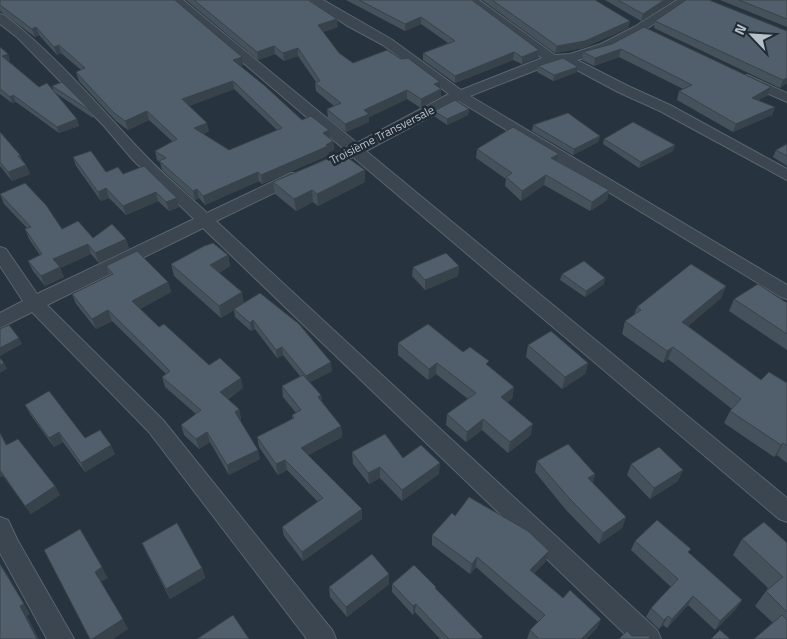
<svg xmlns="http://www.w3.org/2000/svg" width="787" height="639" viewBox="0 0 787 639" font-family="'Titillium Web',sans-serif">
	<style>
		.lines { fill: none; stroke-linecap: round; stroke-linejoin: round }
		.street-casing { stroke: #59646d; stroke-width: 2 }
		.street { fill: #3b4650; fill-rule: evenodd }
		.wall { fill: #45525c; fill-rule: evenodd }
		.shaded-wall { fill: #38424b }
		.building { fill: #505f6b; stroke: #38424b; fill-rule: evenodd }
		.labels { text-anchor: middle; stroke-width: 5; stroke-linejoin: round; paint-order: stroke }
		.street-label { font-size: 12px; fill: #b8c1ca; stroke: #202b35 }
	</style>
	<rect width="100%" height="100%" fill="#273440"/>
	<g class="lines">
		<!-- street casing -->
		<g class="street-casing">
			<g id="street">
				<path d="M170 0H183L357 143 449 94 383 45 346 25 309 0H323L391 39 461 90 542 58 465 0H479L555 55 570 54 601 44 634 27 677 0H691L626 42 593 56 577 60 628 86 670 105 787 169V180L660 111 618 92 562 62 554 63 470 96 787 285V299L781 297 459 101 366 151 787 498V522L779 519 353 157 346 160 341 158 338 155 345 150Z"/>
				<path d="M0 14 4 15C56 55 98 106 143 153 162 174 186 193 207 213L291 173H303L305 176 303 179 216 221 657 630 661 639H630L203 228 47 305 163 420 332 630 336 639H307L149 432 32 312 0 328V313L23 301 0 266V247L6 249 37 294 194 219 133 160 104 126 18 38 0 24Z"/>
				<path d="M747 75 787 93V102L742 82 740 79Z"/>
				<path d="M0 517 8 520 18 541 74 639H47L0 553Z"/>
			</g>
		</g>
		<!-- street -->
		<use href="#street" class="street"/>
	</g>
	<!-- wall -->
	<g class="wall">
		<path d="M0 0 243 65 240 66 302 120 329 130V138L333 141 334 150 329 152V155L262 184 259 181 205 205 199 198 195 200 162 170 160 162 157 160 155 151 173 142 149 120 128 130 116 121 79 81 76 72 81 70 61 53 57 55 39 35 35 37 0 11ZM234 89 277 130 229 150 203 134 209 131 189 106Z"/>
		<path d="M186 0H308L338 27 323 32 339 53 353 63 401 59 440 82 441 97 421 108 407 99 369 117V122L346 132 328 118 327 109 334 106 316 91 315 83 316 82 298 56 284 61 275 54 258 60Z"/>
		<path d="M346 0H472L539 50 538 57 522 64 513 60 455 83 423 60V53L448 43 421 24 405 31Z"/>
		<path d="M482 0H595L630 21 628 28 583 48 555 53Z"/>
		<path d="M605 0H674L641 21Z"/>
		<path d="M686 0 787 83 780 88 654 28 655 21Z"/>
		<path d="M720 0H787V27Z"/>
		<path d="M612 44 771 87 768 95 758 100 775 107 772 115 733 132 677 100 679 91 683 89 619 57 594 66 582 60 583 52Z"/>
		<path d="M0 47 8 54 10 61H8L77 119 79 126 59 133 16 102 12 103 0 94Z"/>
		<path d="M538 66 578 67 577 72 553 81 537 72Z"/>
		<path d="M52 86 92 112 93 118 54 92Z"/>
		<path d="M469 109 468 115 447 125 434 116V111Z"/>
		<path d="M533 125 600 136 598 142 573 155 532 131Z"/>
		<path d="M0 132 20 155 22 160 26 165 30 174 12 181 0 166Z"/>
		<path d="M604 139 673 151 639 168 603 144Z"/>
		<path d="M787 144V166L773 157 776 150Z"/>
		<path d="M477 149 559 154 558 161 609 190 607 200 590 211 544 185 521 201 505 186 506 179 476 158Z"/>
		<path d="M73 157 106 172 123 174 177 198 179 207 169 211 158 201 126 215 109 198 101 201 76 166Z"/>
		<path d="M273 182H365L318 206 313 202 296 211 275 194Z"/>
		<path d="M0 194 62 229 93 238 126 239 129 249 99 263 91 254 60 268 64 277 45 286 33 271 28 261 40 255 29 239 25 229 27 228 4 204Z"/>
		<path d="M228 255 230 266 219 273 244 302 332 371 310 382 321 395 322 402 341 426 342 437 308 455 362 519 303 561 284 536 282 527 318 502 287 470 278 475 259 447 257 437 292 419V415L296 413 283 397 282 386 300 376 283 355 277 358 255 329 251 331 235 317 234 310 221 318 174 276 171 264Z"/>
		<path d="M106 266 168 282 171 292 140 309 159 327 209 365 243 388 228 399 239 409 241 419 240 420 260 459 229 475 210 442 199 449 184 435 181 425 196 414 165 387 162 377 166 374 112 321 96 329 76 304 72 294 110 275Z"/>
		<path d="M459 266 458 276 425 290 412 276 413 267Z"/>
		<path d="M562 274 604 284 585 297 560 280Z"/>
		<path d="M726 286 721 298 688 326 761 380 787 383V463L777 455 774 457 724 423 730 411 732 409 668 359 663 363 622 334 625 321 634 315 637 307Z"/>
		<path d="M734 299 787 303V350L729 311Z"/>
		<path d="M398 343 463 352 489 366 514 387 512 399 507 402 531 435 508 453 482 430 466 442 446 425 447 414 468 399 436 374 428 380 398 355Z"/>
		<path d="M528 345 588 363 585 374 562 389 526 357Z"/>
		<path d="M25 405 85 438 115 454 85 472 63 442 54 447 30 414Z"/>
		<path d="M0 433 7 445 55 486 60 495 31 514 3 476 0 477Z"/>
		<path d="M352 452 403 458 439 474 402 501 380 478 369 484 353 464Z"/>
		<path d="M537 461 595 474 593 483 626 517 622 528 599 544 566 510 535 472Z"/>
		<path d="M631 464 678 481 650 499 627 475Z"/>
		<path d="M455 516 549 551 546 561 534 573 563 598 601 619 597 628 586 639H527L530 630 538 622 476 567 470 574 432 545V535Z"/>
		<path d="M742 539 787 543V639L773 623 755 606 766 591 768 588 733 555Z"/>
		<path d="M635 541 689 553 742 600 736 609 715 630 688 605 667 628 663 625 659 629 646 617 651 608 671 587 631 550Z"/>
		<path d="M142 543 202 568 205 578 170 599 147 554Z"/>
		<path d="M389 574V584L347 617 330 597 329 587Z"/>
		<path d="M392 584 436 589 482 639H440L415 612 413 615 392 592Z"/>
	</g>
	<!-- shaded-wall -->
	<g class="shaded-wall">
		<path d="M664 0H674L641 21 643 14Z"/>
		<path d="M421 17V24L405 31V24Z"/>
		<path d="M337 19 338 27 319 33 318 25Z"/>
		<path d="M630 21 628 28 583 48 555 53 557 46Z"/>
		<path d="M36 27 39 35 35 37 32 29Z"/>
		<path d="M59 45 61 53 57 55 54 47Z"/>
		<path d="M274 46 275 54 258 60 257 52Z"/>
		<path d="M298 48V56L284 61 283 53Z"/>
		<path d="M621 49 619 57 594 66 595 58Z"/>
		<path d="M539 50 538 57 522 64V57Z"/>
		<path d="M514 52 513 60 455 83V76Z"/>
		<path d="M8 54 10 61 5 63 2 56Z"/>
		<path d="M242 57 243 65 234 69 233 60Z"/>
		<path d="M578 67 577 72 553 81 554 75Z"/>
		<path d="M787 78V83L780 88 783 80Z"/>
		<path d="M233 81 234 89 184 108 182 99Z"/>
		<path d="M440 82V90L441 89V97L421 108V99L434 84Z"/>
		<path d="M771 87 768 95 749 106 752 98Z"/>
		<path d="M407 90V99L369 117V122L346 132 345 124 364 110Z"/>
		<path d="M13 95 16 102 12 103 10 97Z"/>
		<path d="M775 107 772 115 733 132 736 124Z"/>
		<path d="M469 109 468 115 447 125V119Z"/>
		<path d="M147 111 149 120 128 130 125 121Z"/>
		<path d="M77 119 79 126 59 133 57 127Z"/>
		<path d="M207 123 209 131 195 136 194 128Z"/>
		<path d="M329 130 330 139 323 133Z"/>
		<path d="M600 136 598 142 573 155 574 149Z"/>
		<path d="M333 141 334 150 329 152V155L262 184 261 175Z"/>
		<path d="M675 145 673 151 639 168 641 162Z"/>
		<path d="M559 154 557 163 551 158Z"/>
		<path d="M26 165 30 174 12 181 8 172Z"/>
		<path d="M365 170V182L318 206 317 194Z"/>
		<path d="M258 172 259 181 205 205 203 196Z"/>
		<path d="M546 175 544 185 521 201 522 191Z"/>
		<path d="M106 188 109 198 101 201 98 192Z"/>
		<path d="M197 189 199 198 195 200 193 191Z"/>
		<path d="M312 190 313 202 296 211 294 199Z"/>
		<path d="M609 190 607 200 590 211 592 202Z"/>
		<path d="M156 192 158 201 126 215 123 206Z"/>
		<path d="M177 198 179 207 169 211 166 202Z"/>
		<path d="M126 239 129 249 99 263 95 253Z"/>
		<path d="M88 244 91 254 60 268 64 277 45 286 41 276 53 259Z"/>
		<path d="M228 255 230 266 212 277 210 265Z"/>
		<path d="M459 266 458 276 425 290V280Z"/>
		<path d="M605 278 604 284 585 297 586 291Z"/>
		<path d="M168 282 171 292 135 312 132 301Z"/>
		<path d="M726 286 721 298 678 335 682 322Z"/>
		<path d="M242 292 244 304 221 318 219 306Z"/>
		<path d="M108 310 112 321 96 329 92 319Z"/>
		<path d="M253 320 255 329 251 331 250 323Z"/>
		<path d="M19 338 22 344 0 356V348Z"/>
		<path d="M282 347 283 355 277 358 276 350Z"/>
		<path d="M673 347 668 359 663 363 667 351Z"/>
		<path d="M331 362 332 371 307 384 306 376Z"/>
		<path d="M4 363 7 369 0 373V365Z"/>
		<path d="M437 363 436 374 428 380 429 369Z"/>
		<path d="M588 363 585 374 562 389 565 377Z"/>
		<path d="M241 378 243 388 222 402 220 392Z"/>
		<path d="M514 387 512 399 499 408 501 397Z"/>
		<path d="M321 395 322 406 318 397Z"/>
		<path d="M239 409 241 419 237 422 235 412Z"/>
		<path d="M483 419 482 430 466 442 467 432Z"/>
		<path d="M533 424 531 435 508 453 510 442Z"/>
		<path d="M341 426 342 437 302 459 301 448Z"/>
		<path d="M59 432 63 442 54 447 49 438Z"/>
		<path d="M207 432 210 442 199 449 196 439Z"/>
		<path d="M783 443 777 455 774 457 781 445Z"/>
		<path d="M111 445 115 454 85 472 81 463Z"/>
		<path d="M258 450 260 459 229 475 227 465Z"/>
		<path d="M285 460 287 470 278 475 276 464Z"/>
		<path d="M440 463 439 474 402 501V490Z"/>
		<path d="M380 467V478L369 484 368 473Z"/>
		<path d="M683 470 678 481 650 499 654 488Z"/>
		<path d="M0 471 3 476 0 477Z"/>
		<path d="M595 474 592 485 588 478Z"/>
		<path d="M55 486 60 495 31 514 25 506Z"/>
		<path d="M362 509V519L303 561 302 552Z"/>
		<path d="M626 517 622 528 599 544 603 533Z"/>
		<path d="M549 551 546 561 528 580 530 570Z"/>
		<path d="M477 557 476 567 470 574 472 564Z"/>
		<path d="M0 564 7 574 30 614 27 616 39 639H37L20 606Z"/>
		<path d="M102 567 108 578 101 582 95 572Z"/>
		<path d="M202 568 205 578 170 599 166 589Z"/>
		<path d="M389 574V584L347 617 346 607Z"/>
		<path d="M693 596 688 605 667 628 672 619Z"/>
		<path d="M742 600 736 609 715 630 720 621Z"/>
		<path d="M416 604 415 612 413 615V606Z"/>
		<path d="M668 616 663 625 659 629 664 620Z"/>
		<path d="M123 619 128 629 113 639H92Z"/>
		<path d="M601 619 597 628 586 639H581Z"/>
	</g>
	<!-- building -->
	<g class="building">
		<path d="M0 0H175L242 57 233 60 265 86 302 120 311 116 329 130 323 133 333 141 326 145 328 146 261 175 258 172 203 196 197 189 193 191 165 166 159 161 166 158 155 151 177 139 147 111 125 121 114 113 76 72 85 68 59 45 54 47 36 27 32 29 0 5ZM233 81 282 128 229 150 194 128 207 123 182 99Z"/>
		<path d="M194 0H308L337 19 318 25 339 53 353 63 387 50 401 59 408 58 440 82 434 84 441 89 421 99 407 90 364 110 369 114 345 124 327 109 341 103 315 83 320 81 298 48 283 53 274 46 257 52Z"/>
		<path d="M359 0H472L539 50 522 57 514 52 455 76 423 53 455 41 421 17 405 24Z"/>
		<path d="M492 0H595L630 21 585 41 557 46Z"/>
		<path d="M618 0H664L643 14Z"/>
		<path d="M686 0H709L787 31V78L783 80 655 21Z"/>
		<path d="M739 0H787V19Z"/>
		<path d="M644 27 771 87 752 98 775 107 736 124 679 91 692 85 621 49 595 58 583 52 612 44Z"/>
		<path d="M0 47 8 54 2 56 39 87 47 83 77 119 57 127 13 95 10 97 0 89Z"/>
		<path d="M563 58 578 67 554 75 538 66Z"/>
		<path d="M62 82 92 112 52 86Z"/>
		<path d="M455 100 469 109 447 119 434 111Z"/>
		<path d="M568 113 600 136 574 149 533 125Z"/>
		<path d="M633 122 675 145 641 162 604 139Z"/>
		<path d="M513 127 559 154 551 158 609 190 592 202 546 175 522 191 506 177 512 173 477 149Z"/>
		<path d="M0 132 20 155 18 156 26 165 8 172 0 162Z"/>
		<path d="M787 144V156L776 150Z"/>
		<path d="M91 151 106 172 118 167 123 174 144 166 177 198 166 202 156 192 123 206 106 188 98 192 73 157Z"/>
		<path d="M341 153 365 170 317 194 312 190 294 199 273 182Z"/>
		<path d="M25 183 46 205 62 229 78 221 93 238 112 224 126 239 95 253 88 244 53 259 60 267 41 276 28 261 42 254 25 229 31 227 0 194Z"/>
		<path d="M213 243 228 255 210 265 242 292 219 306 171 264 204 246Z"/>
		<path d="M137 251 168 282 132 301 159 327 164 324 209 365 220 358 241 378 220 392 239 409 235 412 258 450 227 465 207 432 196 439 181 425 201 410 162 377 170 371 108 310 92 319 72 294 113 274 106 266Z"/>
		<path d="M446 253 459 266 425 280 413 267Z"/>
		<path d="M584 261 605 278 586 291 562 274Z"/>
		<path d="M691 264 726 286 682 322 761 380 769 372 787 383V446L783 443 781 445 730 411 741 399 673 347 667 351 625 321 641 310 637 307Z"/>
		<path d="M758 284 787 303V334L734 299Z"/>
		<path d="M260 293 299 324 331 362 306 376 282 347 276 350 253 320 250 323 234 309Z"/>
		<path d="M428 324 463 352 470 347 489 361 486 364 514 387 501 397 533 424 510 442 483 419 467 432 447 414 476 393 437 363 429 369 398 343Z"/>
		<path d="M9 325 19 338 0 348V329Z"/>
		<path d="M551 331 588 363 565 377 528 345Z"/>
		<path d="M0 358 4 363 0 365Z"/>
		<path d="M303 375 321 395 318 397 341 426 301 448 362 509 302 552 282 527 323 498 285 460 276 464 257 437 294 418 292 415 301 410 282 386Z"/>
		<path d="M49 391 85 438 100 430 111 445 81 463 59 432 49 438 25 405Z"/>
		<path d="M0 433 6 445 18 439 55 486 25 506 0 470Z"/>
		<path d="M385 434 403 458 421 445 440 463 402 490 380 467 368 473 352 452Z"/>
		<path d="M568 444 595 474 588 478 626 517 603 533 569 498 537 461Z"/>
		<path d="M659 447 683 470 654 488 631 464Z"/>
		<path d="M469 497 528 531 549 551 530 570 563 598 570 590 601 619 581 639H539L530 630 545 615 477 557 472 564 432 535 452 513 455 516Z"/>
		<path d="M657 520 691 549 688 552 742 600 720 621 693 596 672 619 668 616 664 620 651 608 678 579 635 541Z"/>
		<path d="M764 522 787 543V612L766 591 783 577 742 539Z"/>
		<path d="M177 523 202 568 166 589 142 543Z"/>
		<path d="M80 529 102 567 95 572 123 619 92 639H90L44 550Z"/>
		<path d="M372 554 389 574 346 607 329 587Z"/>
		<path d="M0 564 24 604 20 606 37 639H0Z"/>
		<path d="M414 565 436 587 435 588 483 637 480 639H449L416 604 413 606 392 584Z"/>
		<path d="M233 615 249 639H197Z"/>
		<path d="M782 615 787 620V639H754Z"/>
		<path d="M720 630 730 639H711Z"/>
		<path d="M627 631 632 636H651L648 639H619Z"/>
	</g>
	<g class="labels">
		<!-- street labels -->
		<g class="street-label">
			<text transform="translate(382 135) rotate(-27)" y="4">Troisième Transversale</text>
		</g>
	</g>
	<!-- north arrow -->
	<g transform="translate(752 35) rotate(295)" stroke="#202b35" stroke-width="4" paint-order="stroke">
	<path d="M0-4L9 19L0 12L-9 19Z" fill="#b8c1ca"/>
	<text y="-8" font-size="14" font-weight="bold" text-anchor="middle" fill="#b8c1ca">N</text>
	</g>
</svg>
